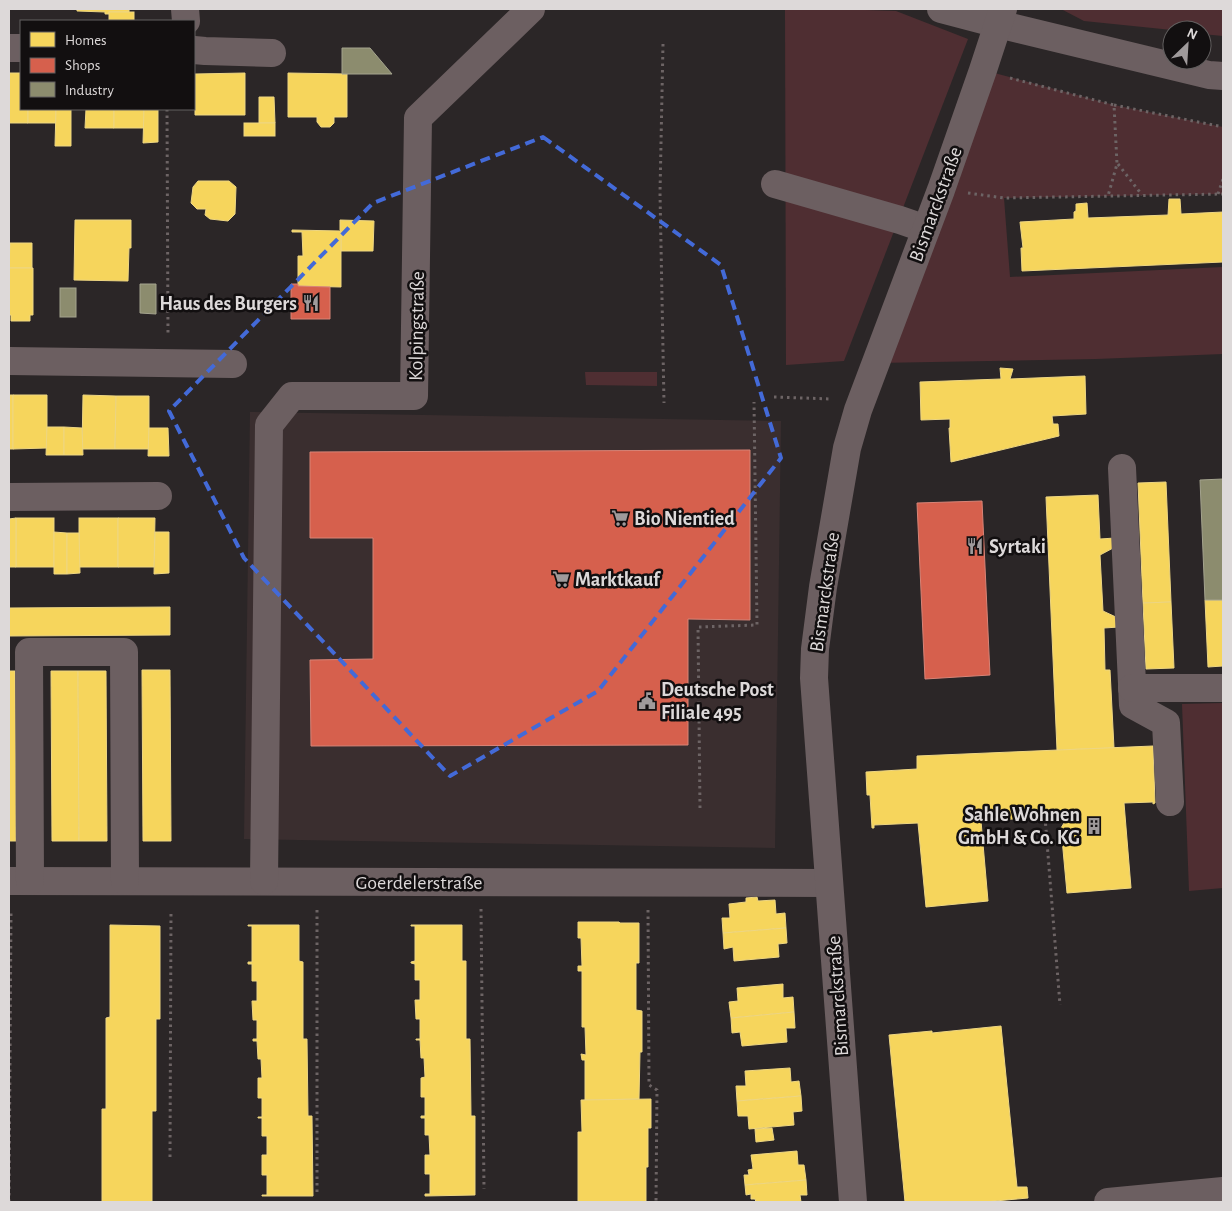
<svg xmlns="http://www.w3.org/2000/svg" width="1232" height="1211" viewBox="0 0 1232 1211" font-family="'Alegreya Sans',sans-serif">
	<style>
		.built { fill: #3a2e2f }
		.green { fill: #4f2e32 }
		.homes { fill: #f6d55c; stroke: #eed682 }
		.shops { fill: #d6604d; stroke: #d88477 }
		.industry { fill: #8c8c6e; stroke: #a4a38e }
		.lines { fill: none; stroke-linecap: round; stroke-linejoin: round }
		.path { stroke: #6d6465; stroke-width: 3; stroke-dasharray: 2.5 4; stroke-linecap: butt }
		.minor { stroke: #6c5f61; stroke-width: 28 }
		.marked { fill: none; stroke: #436ad8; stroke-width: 4; stroke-dasharray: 10 6; stroke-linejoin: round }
		.labels { text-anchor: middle; stroke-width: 5; stroke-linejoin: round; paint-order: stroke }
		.street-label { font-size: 20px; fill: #ddd9d9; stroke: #120f10 }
		.poi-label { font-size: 20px; font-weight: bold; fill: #ddd9d9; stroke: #120f10; text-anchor: start }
	</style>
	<rect width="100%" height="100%" fill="#2b2627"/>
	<!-- built -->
	<path class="built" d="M250 412 781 421 775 848 244 839Z"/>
	<!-- green -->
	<g class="green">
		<path d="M785 9H837L896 11 968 39 844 361 786 365Z"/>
		<path d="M1061 9H1223V36L1202 34V30H1172L1084 21Z"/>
		<path d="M983 70 1114 105 1223 127V194L1004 198 1010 277 1223 267V354L1096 359 876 363Z"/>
		<path d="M585 372H657V386L586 385Z"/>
		<path d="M1223 703V888L1189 891 1182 704Z"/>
	</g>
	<!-- homes -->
	<g class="homes">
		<path d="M77 9H129V12H109V14H105V12L77 11Z"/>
		<rect x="109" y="12" width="25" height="9"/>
		<path d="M9 73H21V109H28V123H9Z"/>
		<path d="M245 73V115H195V74Z"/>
		<path d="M288 73 347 74V117H334V123L330 127H321L317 122V117H288Z"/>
		<path d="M259 97H274L275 123H259Z"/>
		<rect x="28" y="109" width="28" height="14"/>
		<path d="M56 109H71V146H55Z"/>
		<path d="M86 109H114V128H85Z"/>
		<rect x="114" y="109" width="30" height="19"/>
		<path d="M144 109H158V142L143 143Z"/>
		<rect x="244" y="123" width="31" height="13"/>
		<path d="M198 181H229L236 187 235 214 228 221 210 219 205 215 206 209H197L191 203 193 187Z"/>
		<path d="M1169 199H1180L1181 214 1223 212V262L1022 271 1021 248H1023L1020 222 1074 219V212L1076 211V204L1087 203 1088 218 1168 215Z"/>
		<path d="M75 220H131V248H129L128 281 74 280Z"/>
		<path d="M340 220 374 221 373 251H341V231L340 230Z"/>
		<path d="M292 230 341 231V287L298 286V256H303L302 232H292Z"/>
		<path d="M10 243H32V268H9Z"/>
		<path d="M9 268H33V315H30V321H11V315H9Z"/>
		<path d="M1000 368 1013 369 1010 379 1085 376 1086 414 1052 416 1053 424H1058L1059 436 951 462 949 428H950V419L921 420 920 382 1001 379Z"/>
		<rect x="9" y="395" width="4" height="54"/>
		<path d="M13 395H47V448L13 449Z"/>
		<path d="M83 395 116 396 115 449H82Z"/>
		<path d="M116 396H149V449H115Z"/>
		<path d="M47 427H64V455H46Z"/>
		<path d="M64 427 82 428 83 455H64Z"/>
		<path d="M149 428H168L169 456H148Z"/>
		<path d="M1166 482 1171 602 1143 603 1138 483Z"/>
		<path d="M1098 495 1100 539 1115 538V547L1100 555 1103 611 1118 618 1119 627 1104 628 1105 670H1110L1114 748 1057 750 1046 497Z"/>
		<rect x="16" y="518" width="38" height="49"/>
		<path d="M16 518V567H9V519Z"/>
		<rect x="79" y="518" width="39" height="49"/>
		<path d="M118 518H155L154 567H118Z"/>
		<path d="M54 532 67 533V574H54Z"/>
		<path d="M155 532H169V573L154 574Z"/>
		<path d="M67 533H79L80 573 67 574Z"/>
		<path d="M1205 600H1223V666L1208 667Z"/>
		<path d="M1171 602 1174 668 1146 669 1143 603Z"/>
		<path d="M170 607V635L9 636V608Z"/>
		<path d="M142 670H170L171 841H143Z"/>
		<path d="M9 671H15L16 841H9Z"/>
		<path d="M51 671H78L79 841H52Z"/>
		<path d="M78 671H106L107 841H79Z"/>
		<path d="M1153 746 1155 803 1153 804V802L1124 803 1131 888 1067 893 1061 828 1064 823 1060 819V816L981 821 988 901 926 907 918 823 874 825V828H872L870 795H867L866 772 917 769V756Z"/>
		<path d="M757 897 758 901 775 900 776 914 785 913 786 928 723 933 722 918H730L729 904 746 902V898Z"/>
		<path d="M578 922H619L620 923H639V963H636V1010L642 1011V1052H640L639 1099 585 1100V1060H582L581 1054 586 1055 585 1027H582V971H578V966H582L581 938H578Z"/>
		<path d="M110 925 160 926V1019H156V1111H152V1202H102V1109H106V1018L110 1017Z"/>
		<path d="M248 925H299V961L303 962V1039H307L308 1116H312L313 1196H262V1195H267V1175H262V1155H267V1136H262V1118H258V1117H262V1098H258V1078H262L261 1059H258L257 1041H253V1039H257V1020H253L252 1001H257V981H252V964H248V962H252V926H248Z"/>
		<path d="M411 925H462V961H466V1039H470L471 1116H475V1195L425 1196V1194H430V1174H425V1155H430L429 1135H425V1118H421V1116H425V1097H421V1078L425 1077 424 1058H421L420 1040H416V1039H420V1019H416L415 1000H420V980H415V964L411 963V962L415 961V926H411Z"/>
		<path d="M786 928 787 943 778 944 779 957 734 961 733 947 724 949 723 933Z"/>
		<path d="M783 984V998L793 997 794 1012 731 1018 729 1002 738 1001 737 988Z"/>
		<path d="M794 1012 795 1028H786L787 1042 742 1046 740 1032 732 1033 731 1018Z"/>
		<path d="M1001 1026 1017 1187H1027L1028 1198 984 1202H905L889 1035 932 1031V1033Z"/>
		<path d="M790 1068 791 1082 799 1081 801 1096 737 1101 736 1086H746L745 1071Z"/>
		<path d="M801 1096 802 1111 793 1112 794 1125 749 1129 748 1116H738L737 1101Z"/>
		<path d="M651 1099V1128H648V1167H646V1202H578V1132H582L581 1100Z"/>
		<path d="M772 1128 774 1140 756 1142 755 1129Z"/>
		<path d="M797 1151 798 1165H804L806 1180 745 1185 744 1175H749L748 1170 753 1169 751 1155Z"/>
		<path d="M806 1180 807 1195H800L801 1202H756L755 1199H751V1194L746 1195 745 1185Z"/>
	</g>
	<!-- shops -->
	<g class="shops">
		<path d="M291 284H298V286L330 287V319H291Z"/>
		<path d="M750 450V620L688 619V745L311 746 310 660 373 659V538H310V452Z"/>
		<path d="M982 501 990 675 925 679 917 503Z"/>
	</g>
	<!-- industry -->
	<g class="industry">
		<path d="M342 48H370L392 74H342Z"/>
		<path d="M140 284H156V314L140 313Z"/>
		<rect x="60" y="288" width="16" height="29"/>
		<path d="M1223 479V600H1205L1200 480Z"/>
	</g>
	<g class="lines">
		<!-- path -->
		<g class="path">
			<path d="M663 44 660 193 664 403"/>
			<path d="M1010 78 1114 105 1117 164 1108 196"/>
			<path d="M1114 105 1223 127"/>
			<path d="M167 109 168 336"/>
			<path d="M1118 164 1142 195"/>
			<path d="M968 193 1004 198 1223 194"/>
			<path d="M1218 194 1223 179"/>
			<path d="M774 397 832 399"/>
			<path d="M700 808 698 627 757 625 754 402"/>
			<path d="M1045 817 1060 1005"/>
			<path d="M481 909 484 1189"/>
			<path d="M317 910V1192"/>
			<path d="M648 910 649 1085 657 1090 656 1202"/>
			<path d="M170 1157 171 910"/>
			<path d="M9 1202 11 910"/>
		</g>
		<!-- minor -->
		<g class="minor">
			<path d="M185 9 186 21"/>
			<path d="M941 9 998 24 1209 75 1223 76"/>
			<path d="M9 48H21"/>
			<path d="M194 50 205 51 272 53"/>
			<path d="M775 184 900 220 926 229"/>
			<path d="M9 361 233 364"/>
			<path d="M1122 468 1133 705 1166 723 1170 802"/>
			<path d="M9 497 158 496"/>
			<path d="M1132 688H1223"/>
			<path d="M9 881 828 883"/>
			<path d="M30 881 29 652H124L125 881"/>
			<path d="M264 881 269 425 292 396H414L418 118 531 9"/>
			<path d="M853 1202 814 678 815 649 823 587 847 448 858 410 941 190 983 70 1003 9"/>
			<path d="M1108 1202 1223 1191"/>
		</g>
	</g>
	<!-- marked area -->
	<path class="marked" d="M543 137 721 265 781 458 598 691 450 776 244 558 169 411 373 203Z"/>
	<!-- icons -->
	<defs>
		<g id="restaurant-bare" transform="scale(1.35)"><path d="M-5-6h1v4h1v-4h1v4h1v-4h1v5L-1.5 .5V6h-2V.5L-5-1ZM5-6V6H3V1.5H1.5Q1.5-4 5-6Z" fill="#9f9a9b" stroke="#120f10" stroke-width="2.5" paint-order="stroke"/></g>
		<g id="supermarket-bare" transform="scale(1.35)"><path d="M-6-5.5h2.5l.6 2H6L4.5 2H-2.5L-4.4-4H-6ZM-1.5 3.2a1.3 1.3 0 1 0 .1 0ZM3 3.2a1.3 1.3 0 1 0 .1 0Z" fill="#9f9a9b" stroke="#120f10" stroke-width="2.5" paint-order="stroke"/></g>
		<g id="civic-bare" transform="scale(1.35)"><path d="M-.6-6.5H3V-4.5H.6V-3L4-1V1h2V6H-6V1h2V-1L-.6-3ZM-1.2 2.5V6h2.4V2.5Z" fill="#9f9a9b" stroke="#120f10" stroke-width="2.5" paint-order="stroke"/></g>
		<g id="building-bare" transform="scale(1.35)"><path d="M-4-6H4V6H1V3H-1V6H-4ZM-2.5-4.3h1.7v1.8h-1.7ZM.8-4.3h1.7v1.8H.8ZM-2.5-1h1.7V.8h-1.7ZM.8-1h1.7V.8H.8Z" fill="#9f9a9b" stroke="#120f10" stroke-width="2.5" paint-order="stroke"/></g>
	</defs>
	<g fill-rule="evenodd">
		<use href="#restaurant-bare" x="311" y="303"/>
		<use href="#supermarket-bare" x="620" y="518"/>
		<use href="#restaurant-bare" x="975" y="546"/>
		<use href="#supermarket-bare" x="561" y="579"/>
		<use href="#civic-bare" x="647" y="701"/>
		<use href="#building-bare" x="1094" y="826"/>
	</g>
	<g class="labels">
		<!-- street labels -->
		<g class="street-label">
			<text transform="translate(935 204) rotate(-70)" y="7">Bismarckstraße</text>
			<text transform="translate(416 326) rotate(-89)" y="7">Kolpingstraße</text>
			<text transform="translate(824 592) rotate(-82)" y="7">Bismarckstraße</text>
			<text x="419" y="889">Goerdelerstraße</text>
			<text transform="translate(837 996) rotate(-94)" y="7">Bismarckstraße</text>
		</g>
		<!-- poi labels -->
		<g class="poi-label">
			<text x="297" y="310" text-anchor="end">Haus des Burgers</text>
			<text x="634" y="525">Bio Nientied</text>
			<text x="989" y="553">Syrtaki</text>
			<text x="575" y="586">Marktkauf</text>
			<text x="661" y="696">Deutsche Post<tspan x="661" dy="23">Filiale 495</tspan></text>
			<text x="1080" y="821" text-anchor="end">Sahle Wohnen<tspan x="1080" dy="23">GmbH &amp; Co. KG</tspan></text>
		</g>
	</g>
	<!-- border -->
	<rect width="1232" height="1211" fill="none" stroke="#ddd9d9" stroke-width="20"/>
	<!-- legend -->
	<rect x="20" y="20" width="175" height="90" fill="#120f10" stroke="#636060"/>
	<rect x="30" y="32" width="25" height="15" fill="#f6d55c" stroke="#636060"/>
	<text x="65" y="45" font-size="15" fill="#ddd9d9">Homes</text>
	<rect x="30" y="58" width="25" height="15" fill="#d6604d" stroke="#636060"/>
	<text x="65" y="70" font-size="15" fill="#ddd9d9">Shops</text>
	<rect x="30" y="82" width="25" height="15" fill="#8c8c6e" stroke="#636060"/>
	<text x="65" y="95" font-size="15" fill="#ddd9d9">Industry</text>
	<!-- north arrow -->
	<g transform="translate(1187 45) rotate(25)"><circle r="24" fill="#120f10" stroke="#636060"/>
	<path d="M0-4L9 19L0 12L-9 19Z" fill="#9f9a9b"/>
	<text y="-8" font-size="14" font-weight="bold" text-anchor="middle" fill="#ddd9d9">N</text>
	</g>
</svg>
